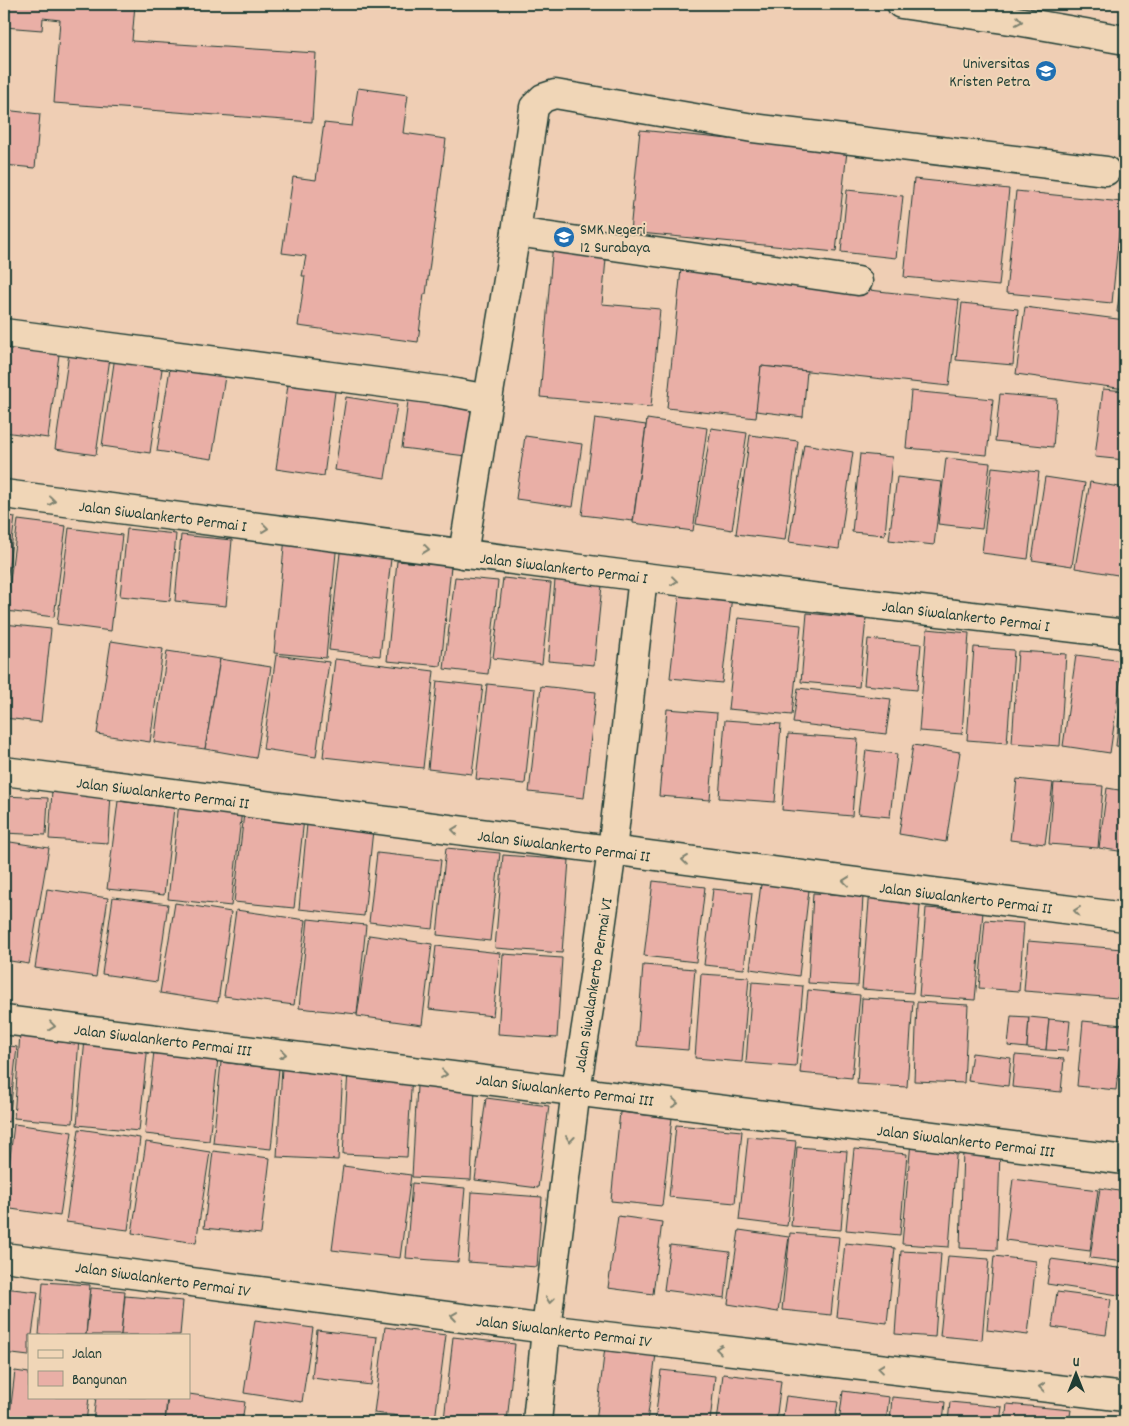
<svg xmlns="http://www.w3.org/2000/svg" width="1129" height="1426" viewBox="0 0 1129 1426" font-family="Dekko,sans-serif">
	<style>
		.building { fill: #e9afa6; stroke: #1f3d34 }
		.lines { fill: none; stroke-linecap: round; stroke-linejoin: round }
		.minor-casing { stroke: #1f3d34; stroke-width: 31 }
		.minor { stroke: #f0d6b7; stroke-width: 28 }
		.oneway { stroke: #7d826f }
		.labels { text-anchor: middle; stroke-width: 4; stroke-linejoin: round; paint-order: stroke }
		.poi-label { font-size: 16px; fill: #1f3d34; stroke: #f0d6b7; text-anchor: end }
		.street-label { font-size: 16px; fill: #1f3d34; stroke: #f0d6b7 }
	</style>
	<rect width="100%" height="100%" fill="#efceb4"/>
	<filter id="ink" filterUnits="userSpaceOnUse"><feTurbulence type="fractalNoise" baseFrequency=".02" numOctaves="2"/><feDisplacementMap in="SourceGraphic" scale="10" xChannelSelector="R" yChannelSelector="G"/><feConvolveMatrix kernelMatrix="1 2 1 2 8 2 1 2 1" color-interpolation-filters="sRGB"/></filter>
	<g filter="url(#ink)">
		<!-- building -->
		<g class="building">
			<path d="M4 4H135L132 41 316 53 312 122 54 103 60 20 43 18 42 30 4 27Z"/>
			<path d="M358 88 408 95 403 133 446 139 426 294H424L418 342 298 326 305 276H302L306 256 282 253 293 177 316 180 324 123 352 126Z"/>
			<path d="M4 110 40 114 35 168 4 165Z"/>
			<path d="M640 130 847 151 836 252 630 232Z"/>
			<path d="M914 179 1009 189 999 286 904 277Z"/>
			<path d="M847 190 903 196 896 258 841 252Z"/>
			<path d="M1016 191 1122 202 1112 303 1006 293Z"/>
			<path d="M553 242 607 247 602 304 660 309 651 407 540 397Z"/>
			<path d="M1125 252V313L1117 312Z"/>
			<path d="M681 269 959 300 949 386 761 366 756 418 667 408Z"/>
			<path d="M962 303 1018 309 1013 365 956 360Z"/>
			<path d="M1025 307 1125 320V389L1016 374Z"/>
			<path d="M6 339 60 347 48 438 4 432V354Z"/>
			<path d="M70 346 111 351 96 455 55 449Z"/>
			<path d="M115 356 163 362 150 453 102 446Z"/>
			<path d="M171 362 226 370 212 459 157 451Z"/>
			<path d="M761 366 807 371 803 417 756 411Z"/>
			<path d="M289 378 336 384 324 476 276 469Z"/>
			<path d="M1103 389 1125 391V460L1095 457Z"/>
			<path d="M911 391 993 399 987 455 906 448Z"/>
			<path d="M409 393 472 401 466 456 402 448Z"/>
			<path d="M1000 394 1057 399 1053 447 995 441Z"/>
			<path d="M346 397 397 405 385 478 335 470Z"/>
			<path d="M595 418 646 425 633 521 582 515Z"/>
			<path d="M647 419 707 428 693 531 633 523Z"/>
			<path d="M711 428 747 433 732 530 696 524Z"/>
			<path d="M750 435 798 441 785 540 736 534Z"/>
			<path d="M525 436 582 444 573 507 516 499Z"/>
			<path d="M804 444 853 452 839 549 789 542Z"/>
			<path d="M860 454 892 457 885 535 852 532Z"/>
			<path d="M946 458 990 463 982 529 938 524Z"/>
			<path d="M992 467 1039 472 1028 559 982 553Z"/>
			<path d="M897 477 942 482 934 545 889 540Z"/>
			<path d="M1045 477 1085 483 1072 566 1032 560Z"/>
			<path d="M1090 482 1125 488 1124 576 1075 568Z"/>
			<path d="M4 515 15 517 5 598H4Z"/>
			<path d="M18 520 66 526 54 617 6 611Z"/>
			<path d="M69 528 122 535 111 631 57 624Z"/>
			<path d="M127 529 176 534 170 601 120 596Z"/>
			<path d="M181 535 232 540 226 606 175 601Z"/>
			<path d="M285 537 337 542 326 658 274 653Z"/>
			<path d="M341 544 392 550 380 656 329 650Z"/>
			<path d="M397 561 451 566 441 666 387 661Z"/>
			<path d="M455 577 498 581 488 674 444 669Z"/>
			<path d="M503 578 551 583 542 664 493 658Z"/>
			<path d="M555 580 602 585 594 665 548 661Z"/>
			<path d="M680 590 732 596 722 683 670 678Z"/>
			<path d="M807 613 866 619 859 687 801 682Z"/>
			<path d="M738 618 801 625 792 715 728 709Z"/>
			<path d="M4 624 51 629 41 722 4 718Z"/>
			<path d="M927 629 969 633 962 734 919 731Z"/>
			<path d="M868 639 921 644 917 690 864 685Z"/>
			<path d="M111 641 163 649 150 742 97 734Z"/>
			<path d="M974 647 1014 650 1007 743 967 740Z"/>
			<path d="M167 651 220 659 205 749 154 742Z"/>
			<path d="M1018 651 1066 654 1060 746 1012 743Z"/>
			<path d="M276 655 329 662 316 757 263 749Z"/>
			<path d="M1076 655 1123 661 1110 753 1063 746Z"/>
			<path d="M220 659 271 667 256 758 205 749Z"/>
			<path d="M335 659 434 671 423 768 323 757Z"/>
			<path d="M1125 662V747L1116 746Z"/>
			<path d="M437 681 483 686 472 774 428 769Z"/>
			<path d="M487 684 535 689 525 784 476 779Z"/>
			<path d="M541 686 596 692 584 798 529 792Z"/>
			<path d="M798 688 891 699 886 734 793 723Z"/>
			<path d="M667 709 717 713 710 800 659 796Z"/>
			<path d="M725 720 781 724 775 802 719 798Z"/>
			<path d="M788 734 858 739 852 816 782 810Z"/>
			<path d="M913 745 960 752 946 842 899 834Z"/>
			<path d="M866 750 897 754 890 817 858 814Z"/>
			<path d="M1017 779 1053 783 1045 844 1010 840Z"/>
			<path d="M1054 783 1103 786 1098 848 1049 844Z"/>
			<path d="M1107 788 1125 791V852L1099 848Z"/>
			<path d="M52 790 111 794 108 843 49 839Z"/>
			<path d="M4 796 48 798 46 835 4 833Z"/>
			<path d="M118 801 174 808 164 895 107 889Z"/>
			<path d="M179 803 242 810 231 906 168 899Z"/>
			<path d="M244 813 304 819 294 908 234 902Z"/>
			<path d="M307 824 373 830 364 916 299 909Z"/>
			<path d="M4 841 49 848 29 964 4 960Z"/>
			<path d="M446 848 500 853 490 941 437 935Z"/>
			<path d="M377 853 441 860 433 929 369 922Z"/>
			<path d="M503 855 569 860 562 953 495 948Z"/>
			<path d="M653 881 705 887 696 962 644 956Z"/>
			<path d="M761 884 809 890 799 976 750 969Z"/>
			<path d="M47 889 108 898 96 977 35 968Z"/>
			<path d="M713 889 752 893 744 969 704 965Z"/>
			<path d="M870 889 921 893 913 993 862 989Z"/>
			<path d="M813 893 863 896 858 986 808 983Z"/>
			<path d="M113 897 168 904 157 982 102 974Z"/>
			<path d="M175 903 231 912 218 1002 160 993Z"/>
			<path d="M926 908 983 912 975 1000 919 996Z"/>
			<path d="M236 910 306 920 294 1005 224 996Z"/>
			<path d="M308 919 366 925 357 1014 299 1008Z"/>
			<path d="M985 920 1024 923 1019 991 979 988Z"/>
			<path d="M369 935 432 944 422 1025 357 1016Z"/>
			<path d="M1028 941 1122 949 1118 998 1024 991Z"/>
			<path d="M436 946 500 953 493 1016 429 1009Z"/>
			<path d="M503 954 562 958 557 1038 498 1034Z"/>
			<path d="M643 965 695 969 688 1050 637 1046Z"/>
			<path d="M701 974 749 977 742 1062 695 1058Z"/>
			<path d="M752 982 803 986 796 1067 746 1063Z"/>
			<path d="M808 990 860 995 852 1078 800 1073Z"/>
			<path d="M862 998 913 1001 907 1087 857 1084Z"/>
			<path d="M917 1002 968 1005 964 1083 914 1081Z"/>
			<path d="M1011 1016 1029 1017 1027 1048 1008 1046Z"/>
			<path d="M1029 1017 1049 1019 1046 1050 1027 1048Z"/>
			<path d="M1049 1019 1070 1021 1067 1051 1046 1050Z"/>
			<path d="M1083 1021 1123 1025 1116 1090 1077 1086Z"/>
			<path d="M20 1034 79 1038 73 1123 14 1118Z"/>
			<path d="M85 1039 148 1045 139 1131 77 1125Z"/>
			<path d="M4 1045 17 1047 9 1122 4 1121Z"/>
			<path d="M154 1051 218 1058 209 1141 145 1134Z"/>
			<path d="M972 1053 1011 1058 1008 1086 968 1081Z"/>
			<path d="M1015 1055 1064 1059 1061 1092 1012 1087Z"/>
			<path d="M221 1062 279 1069 271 1149 213 1143Z"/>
			<path d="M282 1067 343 1071 338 1160 277 1157Z"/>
			<path d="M348 1070 412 1073 407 1157 343 1154Z"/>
			<path d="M417 1086 475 1089 471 1180 412 1177Z"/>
			<path d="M486 1098 549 1106 538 1188 475 1180Z"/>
			<path d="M620 1112 672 1118 662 1206 611 1201Z"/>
			<path d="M14 1124 72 1132 60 1216 4 1208Z"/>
			<path d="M676 1125 742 1131 735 1203 669 1197Z"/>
			<path d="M4 1126H6L4 1150Z"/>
			<path d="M79 1129 140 1138 128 1230 66 1222Z"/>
			<path d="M748 1137 796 1141 787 1226 739 1220Z"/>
			<path d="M911 1141 957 1144 949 1247 902 1244Z"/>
			<path d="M146 1142 210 1152 196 1243 132 1233Z"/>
			<path d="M797 1147 847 1151 841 1230 791 1226Z"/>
			<path d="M854 1149 907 1154 900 1235 846 1230Z"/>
			<path d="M963 1149 1000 1150 997 1250 960 1248Z"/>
			<path d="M213 1151 270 1158 261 1234 204 1228Z"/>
			<path d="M343 1166 411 1175 400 1258 332 1250Z"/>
			<path d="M1013 1179 1098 1190 1090 1251 1005 1240Z"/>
			<path d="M412 1183 465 1188 458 1262 406 1258Z"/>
			<path d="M1100 1188 1125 1192V1262L1090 1258Z"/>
			<path d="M472 1192 542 1197 537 1267 468 1262Z"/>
			<path d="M618 1216 662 1222 653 1294 608 1288Z"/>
			<path d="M739 1230 789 1237 778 1312 728 1304Z"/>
			<path d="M790 1233 839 1237 831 1315 782 1310Z"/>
			<path d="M845 1243 895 1248 887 1323 837 1317Z"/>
			<path d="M670 1245 730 1252 725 1298 664 1290Z"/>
			<path d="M901 1251 941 1253 935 1337 895 1334Z"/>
			<path d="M948 1256 989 1259 982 1340 940 1336Z"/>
			<path d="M994 1256 1036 1261 1028 1335 987 1330Z"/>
			<path d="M1051 1259 1125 1269V1296L1047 1284Z"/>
			<path d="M43 1282 90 1285 86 1335H39Z"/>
			<path d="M4 1288 38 1292 32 1335H29V1356L4 1353Z"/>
			<path d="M91 1288 125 1291 121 1335H86Z"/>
			<path d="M1057 1292 1111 1299 1106 1335 1052 1327Z"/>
			<path d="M125 1296 183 1301 180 1335H121Z"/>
			<path d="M255 1320 313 1328 302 1402 244 1393Z"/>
			<path d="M385 1327 446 1335 435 1420 374 1413Z"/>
			<path d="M317 1330 377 1337 371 1385 312 1378Z"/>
			<path d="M453 1337 515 1344 507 1422H461L444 1420Z"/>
			<path d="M605 1347 656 1354 647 1422H596Z"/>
			<path d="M4 1368 10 1369 5 1422H4Z"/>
			<path d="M661 1370 715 1376 710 1422H655Z"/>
			<path d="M15 1371 29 1373V1397H89L86 1422H9Z"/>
			<path d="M723 1374 781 1381 776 1422H717Z"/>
			<path d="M843 1391 889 1397 886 1422H839Z"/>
			<path d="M189 1394 245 1402 242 1422H165L168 1397H189Z"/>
			<path d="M786 1396 838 1402 835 1422H782Z"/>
			<path d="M96 1397H167L165 1422H93Z"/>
			<path d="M892 1397 945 1402 943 1422H890Z"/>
			<path d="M950 1402 1002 1407 1000 1422H948Z"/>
			<path d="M1007 1404 1071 1410 1069 1422H1005Z"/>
		</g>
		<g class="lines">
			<!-- minor casing -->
			<g class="minor-casing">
				<g id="minor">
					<path d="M901 4 1017 21 1125 40"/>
					<path d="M516 232 858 281"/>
					<path d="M4 333 445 391 488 399 516 232 534 107 543 98 555 94 753 128 1106 171"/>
					<path d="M4 494 643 577 1125 634"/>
					<path d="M463 554 488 399"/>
					<path d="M4 771 1125 917"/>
					<path d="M4 1020 1125 1160"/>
					<path d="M4 1257 546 1329 1125 1397"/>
					<path d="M537 1422 546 1329 576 1090 593 983 612 851 643 577"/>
				</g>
			</g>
			<!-- minor -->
			<use href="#minor" class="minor"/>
		</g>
		<!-- one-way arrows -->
		<defs><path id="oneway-chevron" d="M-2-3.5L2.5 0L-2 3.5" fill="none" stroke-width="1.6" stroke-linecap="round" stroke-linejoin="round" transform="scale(1.25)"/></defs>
		<g class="oneway">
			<use href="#oneway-chevron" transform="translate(1019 21) rotate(10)"/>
			<use href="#oneway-chevron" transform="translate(52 501) rotate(7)"/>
			<use href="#oneway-chevron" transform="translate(265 528) rotate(7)"/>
			<use href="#oneway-chevron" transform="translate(426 549) rotate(7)"/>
			<use href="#oneway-chevron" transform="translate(674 581) rotate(7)"/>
			<use href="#oneway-chevron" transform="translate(455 830) rotate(-173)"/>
			<use href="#oneway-chevron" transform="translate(685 860) rotate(-173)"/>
			<use href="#oneway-chevron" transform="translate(846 881) rotate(-173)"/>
			<use href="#oneway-chevron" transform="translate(1077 911) rotate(-173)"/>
			<use href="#oneway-chevron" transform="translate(52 1026) rotate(7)"/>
			<use href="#oneway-chevron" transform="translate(283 1054) rotate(7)"/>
			<use href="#oneway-chevron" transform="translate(444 1074) rotate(7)"/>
			<use href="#oneway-chevron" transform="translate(675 1103) rotate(7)"/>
			<use href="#oneway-chevron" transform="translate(570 1139) rotate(97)"/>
			<use href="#oneway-chevron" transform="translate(550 1300) rotate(97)"/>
			<use href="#oneway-chevron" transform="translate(454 1316) rotate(-172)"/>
			<use href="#oneway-chevron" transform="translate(719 1349) rotate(-173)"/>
			<use href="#oneway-chevron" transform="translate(881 1368) rotate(-173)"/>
			<use href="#oneway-chevron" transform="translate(1042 1387) rotate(-173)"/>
		</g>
	</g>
	<!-- icons -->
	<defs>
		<g id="university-disc" transform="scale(1.125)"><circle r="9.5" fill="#1f6fb2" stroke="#f0d6b7"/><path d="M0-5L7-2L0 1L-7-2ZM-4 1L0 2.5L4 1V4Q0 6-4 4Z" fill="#fff"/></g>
		<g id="school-disc" transform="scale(1.125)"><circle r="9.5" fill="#1f6fb2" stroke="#f0d6b7"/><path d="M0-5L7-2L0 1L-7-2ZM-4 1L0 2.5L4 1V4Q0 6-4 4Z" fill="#fff"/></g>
	</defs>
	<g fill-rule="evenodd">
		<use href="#university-disc" x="1046" y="71"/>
		<use href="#school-disc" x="564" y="237"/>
	</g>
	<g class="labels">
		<!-- poi labels -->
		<g class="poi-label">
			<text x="1030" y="68">Universitas<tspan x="1030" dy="18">Kristen Petra</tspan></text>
			<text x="580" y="234" text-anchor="start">SMK Negeri<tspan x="580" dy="18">12 Surabaya</tspan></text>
		</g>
		<!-- street labels -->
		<g class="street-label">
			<text transform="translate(163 515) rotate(7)" y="6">Jalan Siwalankerto Permai I</text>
			<text transform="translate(564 567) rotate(7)" y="6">Jalan Siwalankerto Permai I</text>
			<text transform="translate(966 615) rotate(7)" y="6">Jalan Siwalankerto Permai I</text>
			<text transform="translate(163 792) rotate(7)" y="6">Jalan Siwalankerto Permai II</text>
			<text transform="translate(564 845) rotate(7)" y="6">Jalan Siwalankerto Permai II</text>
			<text transform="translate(966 897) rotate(7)" y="6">Jalan Siwalankerto Permai II</text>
			<text transform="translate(592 985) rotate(-81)" y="6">Jalan Siwalankerto Permai VI</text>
			<text transform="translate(163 1039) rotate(7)" y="6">Jalan Siwalankerto Permai III</text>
			<text transform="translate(565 1089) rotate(7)" y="6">Jalan Siwalankerto Permai III</text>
			<text transform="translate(966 1140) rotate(7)" y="6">Jalan Siwalankerto Permai III</text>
			<text transform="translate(163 1278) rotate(8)" y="6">Jalan Siwalankerto Permai IV</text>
			<text transform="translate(564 1330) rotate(7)" y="6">Jalan Siwalankerto Permai IV</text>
		</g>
	</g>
	<!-- margin -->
	<rect width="1129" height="1426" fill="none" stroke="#f0d6b7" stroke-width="20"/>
	<rect x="10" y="10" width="1109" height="1406" fill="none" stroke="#1f3d34" stroke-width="2" filter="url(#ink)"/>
	<!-- legend -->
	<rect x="28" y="1334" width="162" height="65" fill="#f0d6b7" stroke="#9c9983"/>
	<rect x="38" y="1350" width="25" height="8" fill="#f0d6b7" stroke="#9c9983"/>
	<text x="72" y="1358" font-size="15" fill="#1f3d34">Jalan</text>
	<rect x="38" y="1371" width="25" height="15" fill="#e9afa6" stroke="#9c9983"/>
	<text x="72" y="1384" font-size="15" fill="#1f3d34">Bangunan</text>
	<!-- north arrow -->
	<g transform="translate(1076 1374)" stroke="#f0d6b7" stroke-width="4" paint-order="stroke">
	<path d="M0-4L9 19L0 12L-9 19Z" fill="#1f3d34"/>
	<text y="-8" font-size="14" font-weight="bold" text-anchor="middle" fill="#1f3d34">U</text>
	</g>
</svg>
